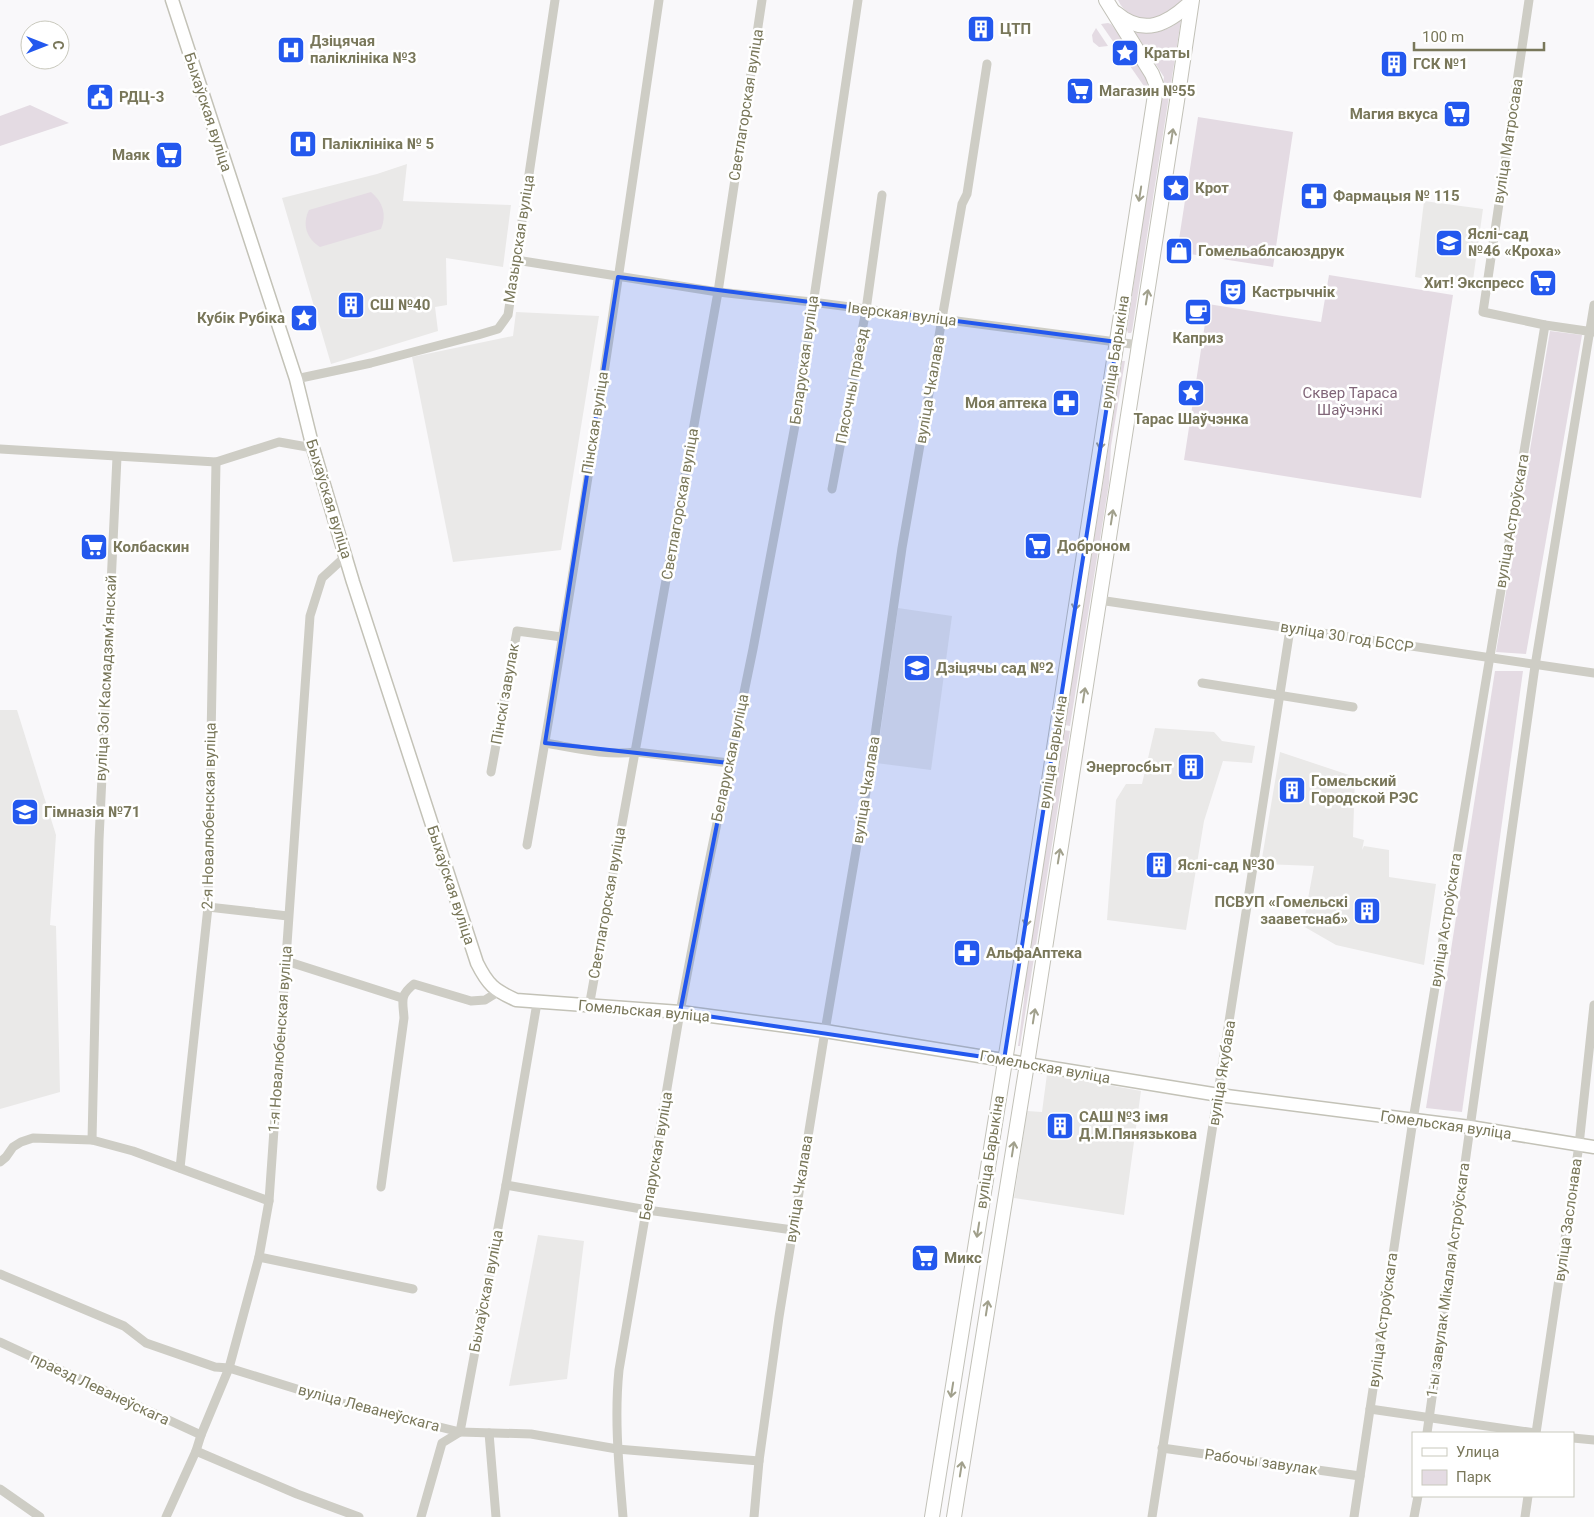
<svg xmlns="http://www.w3.org/2000/svg" width="1594" height="1517" viewBox="0 0 1594 1517" font-family="Roboto,sans-serif">
	<style>
		.built { fill: #eae9e8 }
		.green { fill: #e4dbe3 }
		.lines { fill: none; stroke-linecap: round; stroke-linejoin: round }
		.secondary-casing { stroke: #c3c2b7; stroke-width: 15 }
		.primary-casing { stroke: #c2c1b8; stroke-width: 16 }
		.street { stroke: #cecdc5; stroke-width: 9 }
		.secondary { stroke: #fff; stroke-width: 12 }
		.primary { stroke: #fff; stroke-width: 14 }
		.oneway { stroke: #a1a08c }
		.marked { fill: #2358ee; fill-opacity: 0.2; stroke: #2358ee; stroke-width: 4; stroke-linejoin: round }
		.labels { text-anchor: middle; stroke-width: 5; stroke-linejoin: round; paint-order: stroke }
		.poi-label { font-size: 15px; font-weight: bold; fill: #79775a; stroke: #fff; text-anchor: start }
		.street-label { font-size: 15px; fill: #79775a; stroke: #fff }
		.park-label { font-size: 15px; fill: #816679; stroke: #fff }
	</style>
	<rect width="100%" height="100%" fill="#f9f8fa"/>
	<!-- built -->
	<g class="built">
		<path d="M407 164 403 201 511 205 503 267 446 258 447 305 435 307 438 331 331 364 282 198 377 174Z"/>
		<path d="M1424 201 1483 209 1472 287 1415 277Z"/>
		<path d="M516 312 599 316 561 550 453 562 412 357 513 336Z"/>
		<path d="M898 608 952 616 931 770 876 763Z"/>
		<path d="M0 710H17L56 835 50 925 56 926 60 1092 0 1109Z"/>
		<path d="M1155 728 1214 732 1222 741 1255 746 1252 763 1223 761 1204 821 1186 930 1107 920 1116 800 1126 784H1142Z"/>
		<path d="M1280 752 1355 777 1353 837 1364 840 1362 850 1364 846 1389 850V877L1436 884 1424 965 1336 945 1303 926 1314 866 1261 864Z"/>
		<path d="M1047 1074 1141 1091 1124 1215 1014 1198 1027 1111 1042 1112Z"/>
		<path d="M538 1235 584 1241 567 1379 509 1386Z"/>
	</g>
	<!-- green -->
	<g class="green">
		<path d="M1118 0H1182C1168 22 1130 27 1118 0Z"/>
		<path d="M1181 20 1132 331 1131 333H1128L1127 330 1164 77 1135 32C1154 34 1167 32 1181 20Z"/>
		<path d="M1108 23 1111 24C1126 44 1148 66 1148 92L1101 24Z"/>
		<path d="M1096 28 1108 46 1099 47 1093 42 1092 35Z"/>
		<path d="M30 105 69 123 0 146V116Z"/>
		<path d="M1198 117 1293 132 1273 267 1177 252Z"/>
		<path d="M371 192C383 202 387 215 381 229L320 247C306 238 302 224 309 210Z"/>
		<path d="M1329 275 1453 295 1421 498 1184 460 1208 304 1321 322Z"/>
		<path d="M1550 331 1582 335 1526 654 1496 652Z"/>
		<path d="M1122 361H1125L1111 446 1109 483 1070 726 1065 725Z"/>
		<path d="M1495 671H1523L1462 1112 1426 1108Z"/>
		<path d="M1064 730 1070 731 1020 1046H1018L1024 1000 1026 970Z"/>
	</g>
	<g class="lines">
		<!-- secondary casing -->
		<g class="secondary-casing">
			<path id="secondary" d="M172 0 296 379 313 448 353 582 477 963C488 985 494 990 516 1000L680 1012 825 1031 1219 1095 1470 1127 1594 1147"/>
		</g>
		<!-- primary casing -->
		<g class="primary-casing">
			<g id="primary">
				<path d="M1116 13C1144 37 1168 24 1191 2"/>
				<path d="M932 1517 1022 955 1155 95 1156 84 1152 74 1106 0"/>
				<path d="M954 1517 1027 1064 1177 101 1192 0"/>
			</g>
		</g>
		<!-- street -->
		<g class="street">
			<path d="M1529 0 1483 312 1545 325 1594 332"/>
			<path d="M516 260 718 292 812 302 1139 345"/>
			<path d="M296 379 371 363 478 335 498 329 508 315 555 0"/>
			<path d="M0 449 216 462 279 442 313 448"/>
			<path d="M832 489 866 310 882 195"/>
			<path d="M1099 600 1594 673"/>
			<path d="M1202 683 1353 707"/>
			<path d="M545 743C575 748 606 756 636 752L729 763"/>
			<path d="M491 772 517 631 562 637"/>
			<path d="M527 845C577 564 618 282 659 0"/>
			<path d="M208 907 288 916"/>
			<path d="M286 961 402 998"/>
			<path d="M589 1007 718 292 762 0"/>
			<path d="M92 1140 99 840 117 457"/>
			<path d="M0 1162 6 1157 13 1147 21 1142 33 1138 92 1140 133 1151 269 1201"/>
			<path d="M180 1168 208 907 216 462"/>
			<path d="M506 1185 647 1210 793 1230"/>
			<path d="M381 1187 404 1018C403 1001 399 996 414 984L471 1001 485 1000 498 992"/>
			<path d="M259 1257 413 1289"/>
			<path d="M0 1274 124 1326 146 1343 215 1367 229 1368 342 1403 460 1432 531 1434 617 1449 759 1461"/>
			<path d="M0 1342 201 1435"/>
			<path d="M1370 1409 1535 1433"/>
			<path d="M489 1433 496 1517"/>
			<path d="M1427 1433 1535 666 1594 305"/>
			<path d="M1536 1433 1579 1145 1594 1005"/>
			<path d="M1573 1438 1594 1440"/>
			<path d="M1162 1448 1360 1476"/>
			<path d="M196 1451 297 1494 359 1517"/>
			<path d="M0 1489 40 1517"/>
			<path d="M166 1517 196 1451 201 1435 229 1368 259 1257 269 1201 310 616 322 578 346 556"/>
			<path d="M421 1517 442 1443 460 1432 506 1185 537 1003"/>
			<path d="M623 1517C619 1467 614 1419 619 1370L680 1012 703 891 753 649 796 420 858 0"/>
			<path d="M754 1517 759 1461 779 1317 825 1031 871 763 902 548 962 204 967 194 987 64"/>
			<path d="M1152 1517 1290 629"/>
			<path d="M1354 1517 1413 1120 1545 325"/>
			<path d="M1414 1517 1418 1496"/>
			<path d="M1525 1517 1528 1496"/>
		</g>
		<!-- secondary -->
		<use href="#secondary" class="secondary"/>
		<!-- primary -->
		<use href="#primary" class="primary"/>
	</g>
	<!-- one-way arrows -->
	<defs><path id="oneway-shaft" d="M-6 0H5M1.5-3L5.5 0L1.5 3" fill="none" stroke-width="1.6" stroke-linecap="round" stroke-linejoin="round" transform="scale(1.25)"/></defs>
	<g class="oneway">
		<use href="#oneway-shaft" transform="translate(1172 136) rotate(-81)"/>
		<use href="#oneway-shaft" transform="translate(1140 194) rotate(99)"/>
		<use href="#oneway-shaft" transform="translate(1147 297) rotate(-81)"/>
		<use href="#oneway-shaft" transform="translate(1101 442) rotate(99)"/>
		<use href="#oneway-shaft" transform="translate(1112 517) rotate(-81)"/>
		<use href="#oneway-shaft" transform="translate(1076 603) rotate(99)"/>
		<use href="#oneway-shaft" transform="translate(1084 695) rotate(-81)"/>
		<use href="#oneway-shaft" transform="translate(1059 856) rotate(-81)"/>
		<use href="#oneway-shaft" transform="translate(1027 919) rotate(99)"/>
		<use href="#oneway-shaft" transform="translate(1034 1016) rotate(-81)"/>
		<use href="#oneway-shaft" transform="translate(1013 1149) rotate(-81)"/>
		<use href="#oneway-shaft" transform="translate(978 1230) rotate(99)"/>
		<use href="#oneway-shaft" transform="translate(987 1308) rotate(-81)"/>
		<use href="#oneway-shaft" transform="translate(952 1390) rotate(99)"/>
		<use href="#oneway-shaft" transform="translate(961 1469) rotate(-81)"/>
	</g>
	<!-- marked area -->
	<path class="marked" d="M618 277 1117 342 1004 1060 680 1012 729 763 545 743Z"/>
	<!-- icons -->
	<defs>
		<g id="building-square" transform="scale(1.4375)"><rect x="-9" y="-9" width="18" height="18" rx="4" fill="#2358ee" stroke="#fff"/><path d="M-4-6H4V6H1V3H-1V6H-4ZM-2.5-4.3h1.7v1.8h-1.7ZM.8-4.3h1.7v1.8H.8ZM-2.5-1h1.7V.8h-1.7ZM.8-1h1.7V.8H.8Z" fill="#fff"/></g>
		<g id="hospital-square" transform="scale(1.4375)"><rect x="-9" y="-9" width="18" height="18" rx="4" fill="#2358ee" stroke="#fff"/><path d="M-5-5h3v3.5h4V-5h3V5h-3V1.5h-4V5h-3Z" fill="#fff"/></g>
		<g id="sight-square" transform="scale(1.4375)"><rect x="-9" y="-9" width="18" height="18" rx="4" fill="#2358ee" stroke="#fff"/><path d="M0-6L1.8-2.2L6-1.7L2.9 1.2L3.7 5.4L0 3.3L-3.7 5.4L-2.9 1.2L-6-1.7L-1.8-2.2Z" fill="#fff"/></g>
		<g id="supermarket-square" transform="scale(1.4375)"><rect x="-9" y="-9" width="18" height="18" rx="4" fill="#2358ee" stroke="#fff"/><path d="M-6-5.5h2.5l.6 2H6L4.5 2H-2.5L-4.4-4H-6ZM-1.5 3.2a1.3 1.3 0 1 0 .1 0ZM3 3.2a1.3 1.3 0 1 0 .1 0Z" fill="#fff"/></g>
		<g id="civic-square" transform="scale(1.4375)"><rect x="-9" y="-9" width="18" height="18" rx="4" fill="#2358ee" stroke="#fff"/><path d="M-.6-6.5H3V-4.5H.6V-3L4-1V1h2V6H-6V1h2V-1L-.6-3ZM-1.2 2.5V6h2.4V2.5Z" fill="#fff"/></g>
		<g id="pharmacy-square" transform="scale(1.4375)"><rect x="-9" y="-9" width="18" height="18" rx="4" fill="#2358ee" stroke="#fff"/><path d="M-2-6h4v4h4v4h-4v4h-4v-4h-4v-4h4Z" fill="#fff"/></g>
		<g id="school-square" transform="scale(1.4375)"><rect x="-9" y="-9" width="18" height="18" rx="4" fill="#2358ee" stroke="#fff"/><path d="M0-5L7-2L0 1L-7-2ZM-4 1L0 2.5L4 1V4Q0 6-4 4Z" fill="#fff"/></g>
		<g id="shop-square" transform="scale(1.4375)"><rect x="-9" y="-9" width="18" height="18" rx="4" fill="#2358ee" stroke="#fff"/><path d="M-5-2.5h2.3a2.7 3.5 0 0 1 5.4 0H5L5.5 6h-11ZM-1.5-2.5h3a1.5 2.3 0 0 0-3 0Z" fill="#fff"/></g>
		<g id="theatre-square" transform="scale(1.4375)"><rect x="-9" y="-9" width="18" height="18" rx="4" fill="#2358ee" stroke="#fff"/><path d="M-5-5.5Q0-4 5-5.5V0Q5 5 0 6Q-5 5-5 0ZM-3.3-2.5H-1v1.5H-3.3ZM1-2.5H3.3v1.5H1ZM-2.8 1Q0 5.5 2.8 1Z" fill="#fff"/></g>
		<g id="cafe-square" transform="scale(1.4375)"><rect x="-9" y="-9" width="18" height="18" rx="4" fill="#2358ee" stroke="#fff"/><path d="M-5.5-4.5H6V0H3Q3 3.5 0 3.5H-2.5Q-5.5 3.5-5.5 0ZM3-3.2v2h1.7v-2ZM-6 4.5H4V6H-6Z" fill="#fff"/></g>
	</defs>
	<g fill-rule="evenodd">
		<use href="#building-square" x="981" y="29"/>
		<use href="#hospital-square" x="291" y="50"/>
		<use href="#sight-square" x="1125" y="53"/>
		<use href="#building-square" x="1394" y="64"/>
		<use href="#supermarket-square" x="1080" y="91"/>
		<use href="#civic-square" x="100" y="97"/>
		<use href="#supermarket-square" x="1457" y="114"/>
		<use href="#hospital-square" x="303" y="144"/>
		<use href="#supermarket-square" x="169" y="155"/>
		<use href="#sight-square" x="1176" y="188"/>
		<use href="#pharmacy-square" x="1314" y="196"/>
		<use href="#school-square" x="1449" y="243"/>
		<use href="#shop-square" x="1179" y="251"/>
		<use href="#supermarket-square" x="1543" y="283"/>
		<use href="#theatre-square" x="1233" y="292"/>
		<use href="#building-square" x="351" y="305"/>
		<use href="#cafe-square" x="1198" y="312"/>
		<use href="#sight-square" x="304" y="318"/>
		<use href="#sight-square" x="1191" y="393"/>
		<use href="#pharmacy-square" x="1066" y="403"/>
		<use href="#supermarket-square" x="1038" y="546"/>
		<use href="#supermarket-square" x="94" y="547"/>
		<use href="#school-square" x="917" y="668"/>
		<use href="#building-square" x="1191" y="767"/>
		<use href="#building-square" x="1292" y="790"/>
		<use href="#school-square" x="25" y="812"/>
		<use href="#building-square" x="1159" y="865"/>
		<use href="#building-square" x="1367" y="911"/>
		<use href="#pharmacy-square" x="967" y="953"/>
		<use href="#building-square" x="1060" y="1126"/>
		<use href="#supermarket-square" x="925" y="1258"/>
	</g>
	<g class="labels">
		<!-- poi labels -->
		<g class="poi-label">
			<text x="1000" y="34">ЦТП</text>
			<text x="310" y="46">Дзіцячая<tspan x="310" dy="17">паліклініка №3</tspan></text>
			<text x="1144" y="58">Краты</text>
			<text x="1413" y="69">ГСК №1</text>
			<text x="1099" y="96">Магазин №55</text>
			<text x="119" y="102">РДЦ-3</text>
			<text x="1438" y="119" text-anchor="end">Магия вкуса</text>
			<text x="322" y="149">Паліклініка № 5</text>
			<text x="150" y="160" text-anchor="end">Маяк</text>
			<text x="1195" y="193">Крот</text>
			<text x="1333" y="201">Фармацыя № 115</text>
			<text x="1468" y="239">Яслі-сад<tspan x="1468" dy="17">№46 «Кроха»</tspan></text>
			<text x="1198" y="256">Гомельаблсаюздрук</text>
			<text x="1524" y="288" text-anchor="end">Хит! Экспресс</text>
			<text x="1252" y="297">Кастрычнік</text>
			<text x="370" y="310">СШ №40</text>
			<text x="285" y="323" text-anchor="end">Кубік Рубіка</text>
			<text x="1198" y="343" text-anchor="middle">Каприз</text>
			<text x="1047" y="408" text-anchor="end">Моя аптека</text>
			<text x="1191" y="424" text-anchor="middle">Тарас Шаўчэнка</text>
			<text x="1057" y="551">Доброном</text>
			<text x="113" y="552">Колбаскин</text>
			<text x="936" y="673">Дзіцячы сад №2</text>
			<text x="1172" y="772" text-anchor="end">Энергосбыт</text>
			<text x="1311" y="786">Гомельский<tspan x="1311" dy="17">Городской РЭС</tspan></text>
			<text x="44" y="817">Гімназія №71</text>
			<text x="1178" y="870">Яслі-сад №30</text>
			<text x="1348" y="907" text-anchor="end">ПСВУП «Гомельскі<tspan x="1348" dy="17">зааветснаб»</tspan></text>
			<text x="986" y="958">АльфаАптека</text>
			<text x="1079" y="1122">САШ №3 імя<tspan x="1079" dy="17">Д.М.Пянязькова</tspan></text>
			<text x="944" y="1263">Микс</text>
		</g>
		<!-- street labels -->
		<g class="street-label">
			<text transform="translate(746 105) rotate(-81)" y="5">Светлагорская вуліца</text>
			<text transform="translate(208 112) rotate(72)" y="5">Быхаўская вуліца</text>
			<text transform="translate(1508 141) rotate(-81)" y="5">вуліца Матросава</text>
			<text transform="translate(519 239) rotate(-81)" y="5">Мазырская вуліца</text>
			<text transform="translate(902 314) rotate(7)" y="5">Іверская вуліца</text>
			<text transform="translate(1115 352) rotate(-81)" y="5">вуліца Барыкіна</text>
			<text transform="translate(804 360) rotate(-82)" y="5">Беларуская вуліца</text>
			<text transform="translate(852 386) rotate(-79)" y="5">Пясочны праезд</text>
			<text transform="translate(930 390) rotate(-80)" y="5">вуліца Чкалава</text>
			<text transform="translate(595 423) rotate(-81)" y="5">Пінская вуліца</text>
			<text transform="translate(329 499) rotate(73)" y="5">Быхаўская вуліца</text>
			<text transform="translate(680 504) rotate(-80)" y="5">Светлагорская вуліца</text>
			<text transform="translate(1512 521) rotate(-80)" y="5">вуліца Астроўскага</text>
			<text transform="translate(1347 637) rotate(9)" y="5">вуліца 30 год БССР</text>
			<text transform="translate(106 678) rotate(-87)" y="5">вуліца Зоі Касмадзямʼянскай</text>
			<text transform="translate(505 694) rotate(-80)" y="5">Пінскі завулак</text>
			<text transform="translate(1053 752) rotate(-81)" y="5">вуліца Барыкіна</text>
			<text transform="translate(730 758) rotate(-78)" y="5">Беларуская вуліца</text>
			<text transform="translate(866 790) rotate(-81)" y="5">вуліца Чкалава</text>
			<text transform="translate(209 816) rotate(-89)" y="5">2-я Новалюбенская вуліца</text>
			<text transform="translate(451 885) rotate(72)" y="5">Быхаўская вуліца</text>
			<text transform="translate(607 903) rotate(-80)" y="5">Светлагорская вуліца</text>
			<text transform="translate(1446 920) rotate(-81)" y="5">вуліца Астроўскага</text>
			<text transform="translate(644 1011) rotate(5)" y="5">Гомельская вуліца</text>
			<text transform="translate(280 1039) rotate(-86)" y="5">1-я Новалюбенская вуліца</text>
			<text transform="translate(1045 1067) rotate(10)" y="5">Гомельская вуліца</text>
			<text transform="translate(1222 1073) rotate(-81)" y="5">вуліца Якубава</text>
			<text transform="translate(1446 1125) rotate(8)" y="5">Гомельская вуліца</text>
			<text transform="translate(990 1152) rotate(-81)" y="5">вуліца Барыкіна</text>
			<text transform="translate(656 1156) rotate(-80)" y="5">Беларуская вуліца</text>
			<text transform="translate(799 1189) rotate(-81)" y="5">вуліца Чкалава</text>
			<text transform="translate(1568 1220) rotate(-82)" y="5">вуліца Заслонава</text>
			<text transform="translate(1448 1280) rotate(-82)" y="5">1-ы завулак Мікалая Астроўскага</text>
			<text transform="translate(486 1291) rotate(-79)" y="5">Быхаўская вуліца</text>
			<text transform="translate(1383 1320) rotate(-82)" y="5">вуліца Астроўскага</text>
			<text transform="translate(100 1389) rotate(25)" y="5">праезд Леванеўскага</text>
			<text transform="translate(369 1408) rotate(15)" y="5">вуліца Леванеўскага</text>
			<text transform="translate(1261 1462) rotate(8)" y="5">Рабочы завулак</text>
		</g>
		<!-- park labels -->
		<g class="park-label">
			<text x="1350" y="398">Сквер Тараса<tspan x="1350" dy="17">Шаўчэнкі</tspan></text>
		</g>
	</g>
	<!-- legend -->
	<rect x="1412" y="1432" width="162" height="65" fill="#ffffff" stroke="#c9c9bd"/>
	<rect x="1422" y="1448" width="25" height="8" fill="#ffffff" stroke="#c9c9bd"/>
	<text x="1456" y="1457" font-size="15" fill="#79775a">Улица</text>
	<rect x="1422" y="1470" width="25" height="15" fill="#e4dbe3" stroke="#c9c9bd"/>
	<text x="1456" y="1482" font-size="15" fill="#79775a">Парк</text>
	<!-- north arrow -->
	<g transform="translate(45 45) rotate(90)"><circle r="24" fill="#ffffff" stroke="#c9c9bd"/>
	<path d="M0-4L9 19L0 12L-9 19Z" fill="#2358ee"/>
	<text y="-8" font-size="14" font-weight="bold" text-anchor="middle" fill="#79775a">С</text>
	</g>
	<!-- scale -->
	<path d="M1414 42v8h130v-8" fill="none" stroke="#79775a" stroke-width="2.5"/>
	<text x="1422" y="42" font-size="15" fill="#79775a" stroke="#ffffff" stroke-width="4" paint-order="stroke">100 m</text>
</svg>
